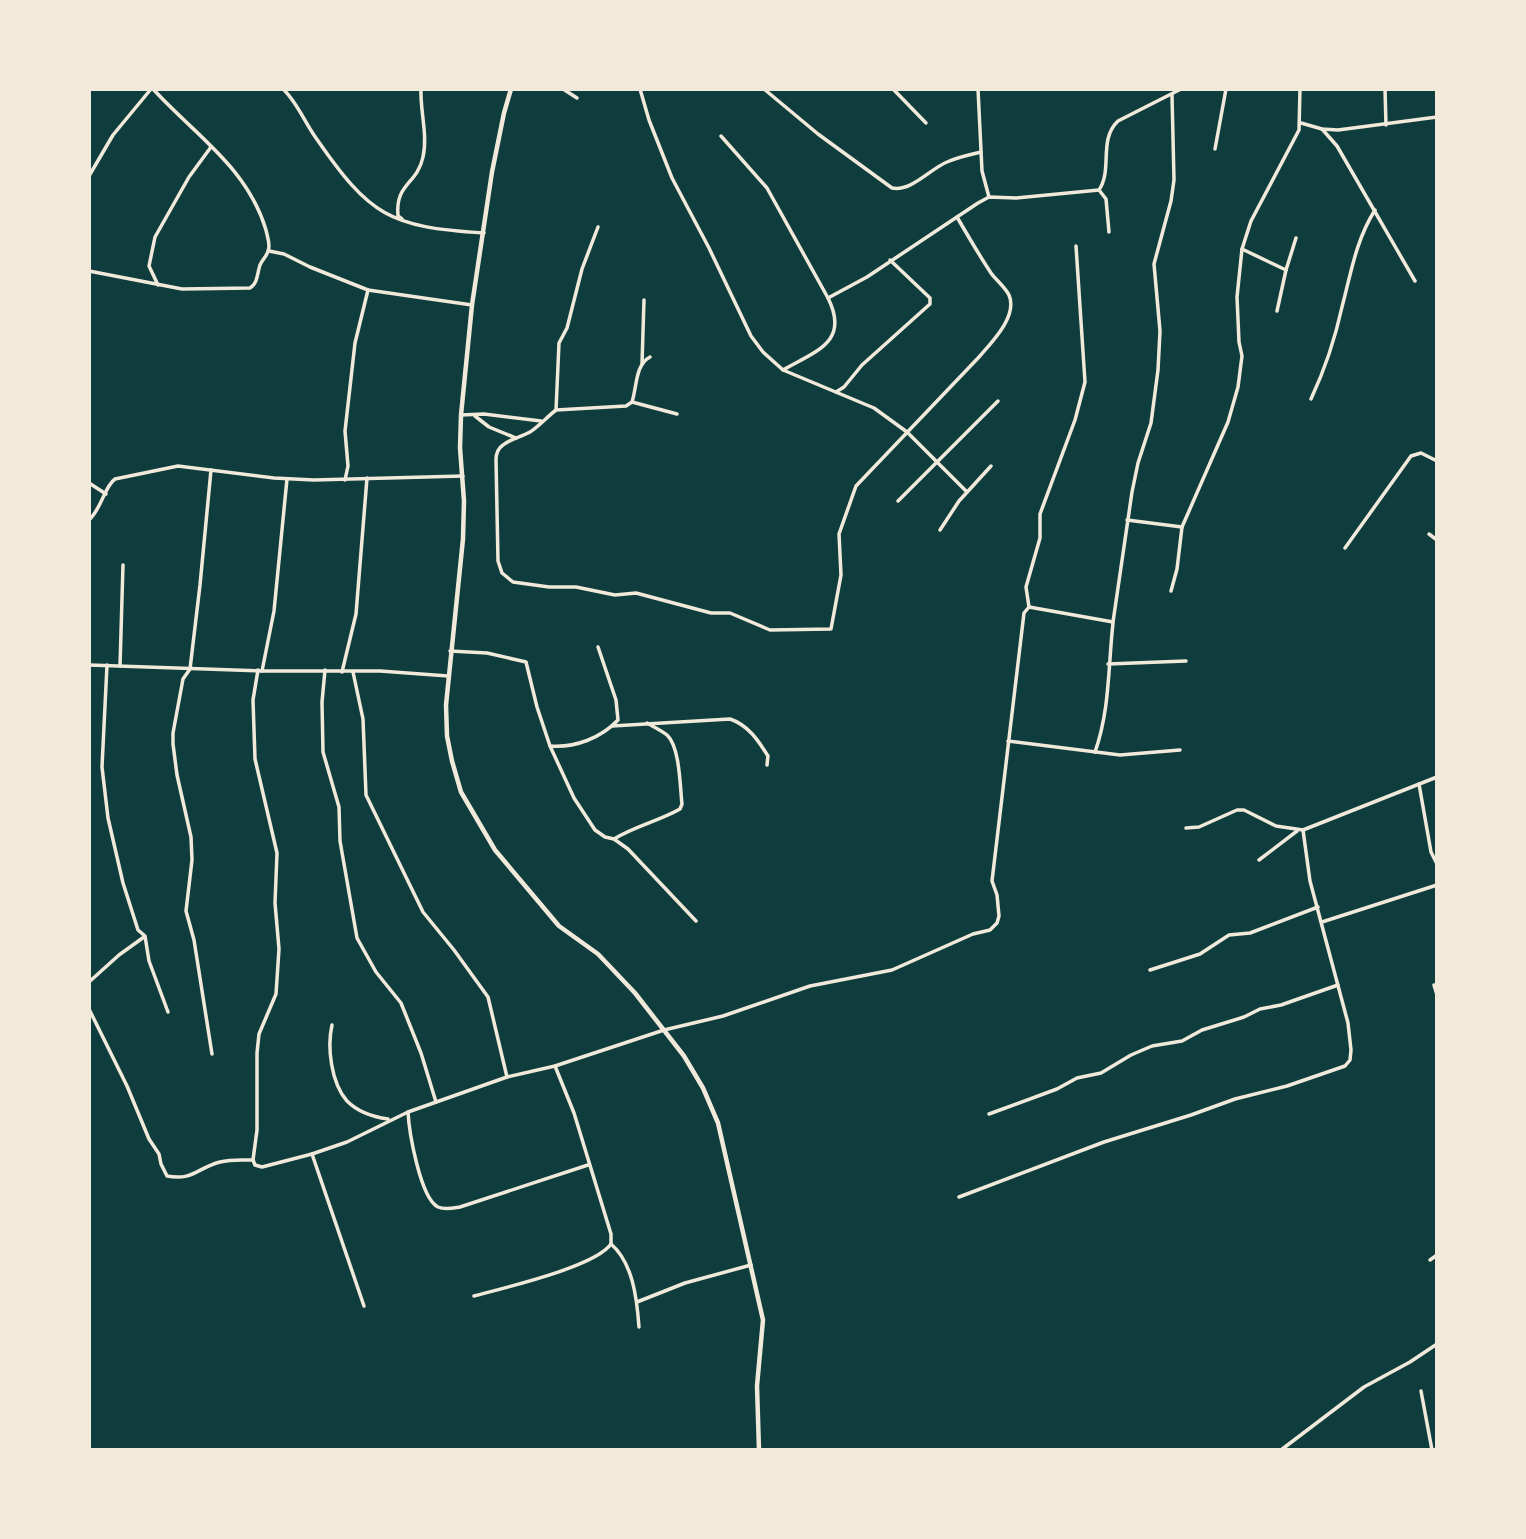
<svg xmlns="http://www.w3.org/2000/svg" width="1526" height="1539" viewBox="0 0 1526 1539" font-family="'Noto Sans',sans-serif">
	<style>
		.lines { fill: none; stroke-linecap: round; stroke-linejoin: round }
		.minor { stroke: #f1e9da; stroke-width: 3.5 }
		.tertiary { stroke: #f1e9da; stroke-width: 4.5 }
	</style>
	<rect width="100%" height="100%" fill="#0f3d3e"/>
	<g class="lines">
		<!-- minor -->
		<g class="minor">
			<path d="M283 89C297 102 305 123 316 138 370 216 389 227 484 233"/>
			<path d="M563 89 577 98"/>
			<path d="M640 89 649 120 672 178 709 248 751 336 763 352 783 370C816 351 850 342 828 298L867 277 978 203 989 197 1016 198 1099 190C1113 169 1098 140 1118 121L1181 89"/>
			<path d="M764 89 818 134 892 188C911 192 930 169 947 162 958 157 969 155 981 152"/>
			<path d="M893 89 926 123"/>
			<path d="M978 89 982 171 989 197"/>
			<path d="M1385 89 1386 125"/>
			<path d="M1301 123 1322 129 1338 130 1437 117"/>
			<path d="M1322 129 1337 146 1415 281"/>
			<path d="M721 136 767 188 828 298"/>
			<path d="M1215 149 1226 89"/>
			<path d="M89 176 113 135 151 89"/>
			<path d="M1099 190 1106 199 1109 232"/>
			<path d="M402 219 398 216C395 183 417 185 423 157 428 135 420 111 421 89"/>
			<path d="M1242 249 1286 270"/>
			<path d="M269 251 284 254 310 267 368 290 472 305"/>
			<path d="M89 271 182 289 250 288C258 283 257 274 260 265 262 260 267 256 268 251 271 245 267 236 266 230 247 167 196 136 153 89"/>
			<path d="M158 285 149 266 155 237 189 177 211 147"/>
			<path d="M1277 311 1286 270 1296 238"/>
			<path d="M650 357C635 365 637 387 632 402L626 406 556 410C547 417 539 426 530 432 521 437 510 439 503 445 497 449 496 454 496 460L498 561 502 573 513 582 549 587H576L615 595 636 593 711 613H730L770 630 831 629 841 575 839 534 856 486 979 357C992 342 1018 316 1009 295 1005 287 996 280 991 273 979 255 968 236 957 217"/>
			<path d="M642 364 644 300"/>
			<path d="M783 370 874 408 907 432 967 492"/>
			<path d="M836 392 844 387 862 365 930 304V298L890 260"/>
			<path d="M1311 399C1325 369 1335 339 1342 307 1351 273 1356 240 1375 210"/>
			<path d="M632 402 677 414"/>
			<path d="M556 410 559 343 567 328 582 269 598 227"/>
			<path d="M461 415 484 414 541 421"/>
			<path d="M475 416 489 427 516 438"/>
			<path d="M211 470 200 585 190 669 183 679 173 733V744L177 775 191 837 192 860 186 911 194 940 212 1054"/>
			<path d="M345 480 348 466 345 431 355 343 368 290"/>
			<path d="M89 483 106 494"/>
			<path d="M898 501 998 401"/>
			<path d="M89 520C102 508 104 487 115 479L178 466 274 478 314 480 463 476"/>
			<path d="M1127 520 1182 527"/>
			<path d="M940 530 959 501 991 466"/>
			<path d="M1429 534 1437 540"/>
			<path d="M1345 548 1411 456 1421 453 1437 461"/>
			<path d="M1171 591 1177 569 1182 527 1228 422 1238 387 1242 356 1239 342 1237 297 1242 249 1251 221 1299 130 1300 89"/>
			<path d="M1029 607 1026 587 1040 538V514L1075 420 1085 382 1076 246"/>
			<path d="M450 651 487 653 526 662 537 707 550 746 574 798 595 830 605 837 614 839 628 849 696 921"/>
			<path d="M1108 664 1186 661"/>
			<path d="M89 665 262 671H380L448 676"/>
			<path d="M107 665 102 767 108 818 123 883 138 930 145 936 149 961 168 1012"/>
			<path d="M120 666 123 565"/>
			<path d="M325 670 322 702 323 752 339 807 340 841 357 938 376 972 401 1003 421 1053 436 1102"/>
			<path d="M262 671 274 611 287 479"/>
			<path d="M342 672 356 614 367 478"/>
			<path d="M353 672 363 719 366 795 423 912 454 950 488 997 507 1077"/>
			<path d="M612 726 730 719C748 725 758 740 768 756L767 765"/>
			<path d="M1008 741 1120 755 1180 750"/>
			<path d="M550 746C575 748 601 738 618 720L616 700 598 647"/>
			<path d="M1095 752C1110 709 1108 668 1113 623"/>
			<path d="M1419 784 1431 852 1437 864"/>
			<path d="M1186 828 1199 827 1237 810H1244L1276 826 1303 830 1437 777"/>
			<path d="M614 839C635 826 659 821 680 809L682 804C680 787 680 747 667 735 662 731 654 727 647 723"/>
			<path d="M1259 860 1297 831"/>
			<path d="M1322 922 1437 885"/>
			<path d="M1150 970 1200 954 1229 935 1250 933 1318 907"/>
			<path d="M89 982 119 955 144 937"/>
			<path d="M1434 985 1437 995"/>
			<path d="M89 1009 127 1086 149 1139 159 1154 161 1164 167 1176C193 1181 197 1168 220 1162 231 1159 242 1160 253 1160L255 1165 262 1167 312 1154 347 1142 408 1112 507 1077 555 1066 664 1030 723 1016 810 986 892 970 973 934 990 930 997 923 999 916 997 895 992 881 1024 613 1029 607 1113 622 1132 492 1138 463 1151 423 1158 370 1160 331 1154 264 1171 201 1174 180 1172 95"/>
			<path d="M332 1025C327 1047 331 1083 347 1101 358 1112 373 1117 388 1119"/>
			<path d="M408 1112C409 1131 420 1198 438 1207 445 1210 453 1208 460 1207L588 1165"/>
			<path d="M989 1114 1057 1089 1077 1078 1101 1073 1131 1055 1152 1046 1182 1041 1202 1030 1244 1017 1260 1009 1281 1005 1338 985"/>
			<path d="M312 1154 364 1306"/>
			<path d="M253 1160 257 1130V1053L259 1034 276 994 279 949 275 903 277 853 255 759 253 700 258 670"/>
			<path d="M959 1197 1104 1142 1191 1115 1235 1099 1287 1086 1345 1066 1350 1060 1351 1050 1348 1023 1310 881 1303 830"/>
			<path d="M611 1244C633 1263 637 1299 639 1327"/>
			<path d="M1430 1260 1437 1255"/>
			<path d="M474 1296C503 1288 595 1267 611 1244V1234L574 1113 555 1066"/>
			<path d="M637 1302 685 1283 751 1265"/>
			<path d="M1421 1391 1432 1450"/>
			<path d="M1281 1450 1364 1387 1410 1362 1437 1344"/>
		</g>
		<!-- tertiary -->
		<path class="tertiary" d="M511 89 504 113 492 172 472 305 461 415 460 448 464 501 463 539 446 705 447 736 452 761 461 792 495 850 559 926 598 954 635 993 684 1056 703 1088 718 1123 763 1320 757 1386 759 1450"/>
	</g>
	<!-- border -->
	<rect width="1526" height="1539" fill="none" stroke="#f1e9da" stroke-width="182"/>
</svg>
